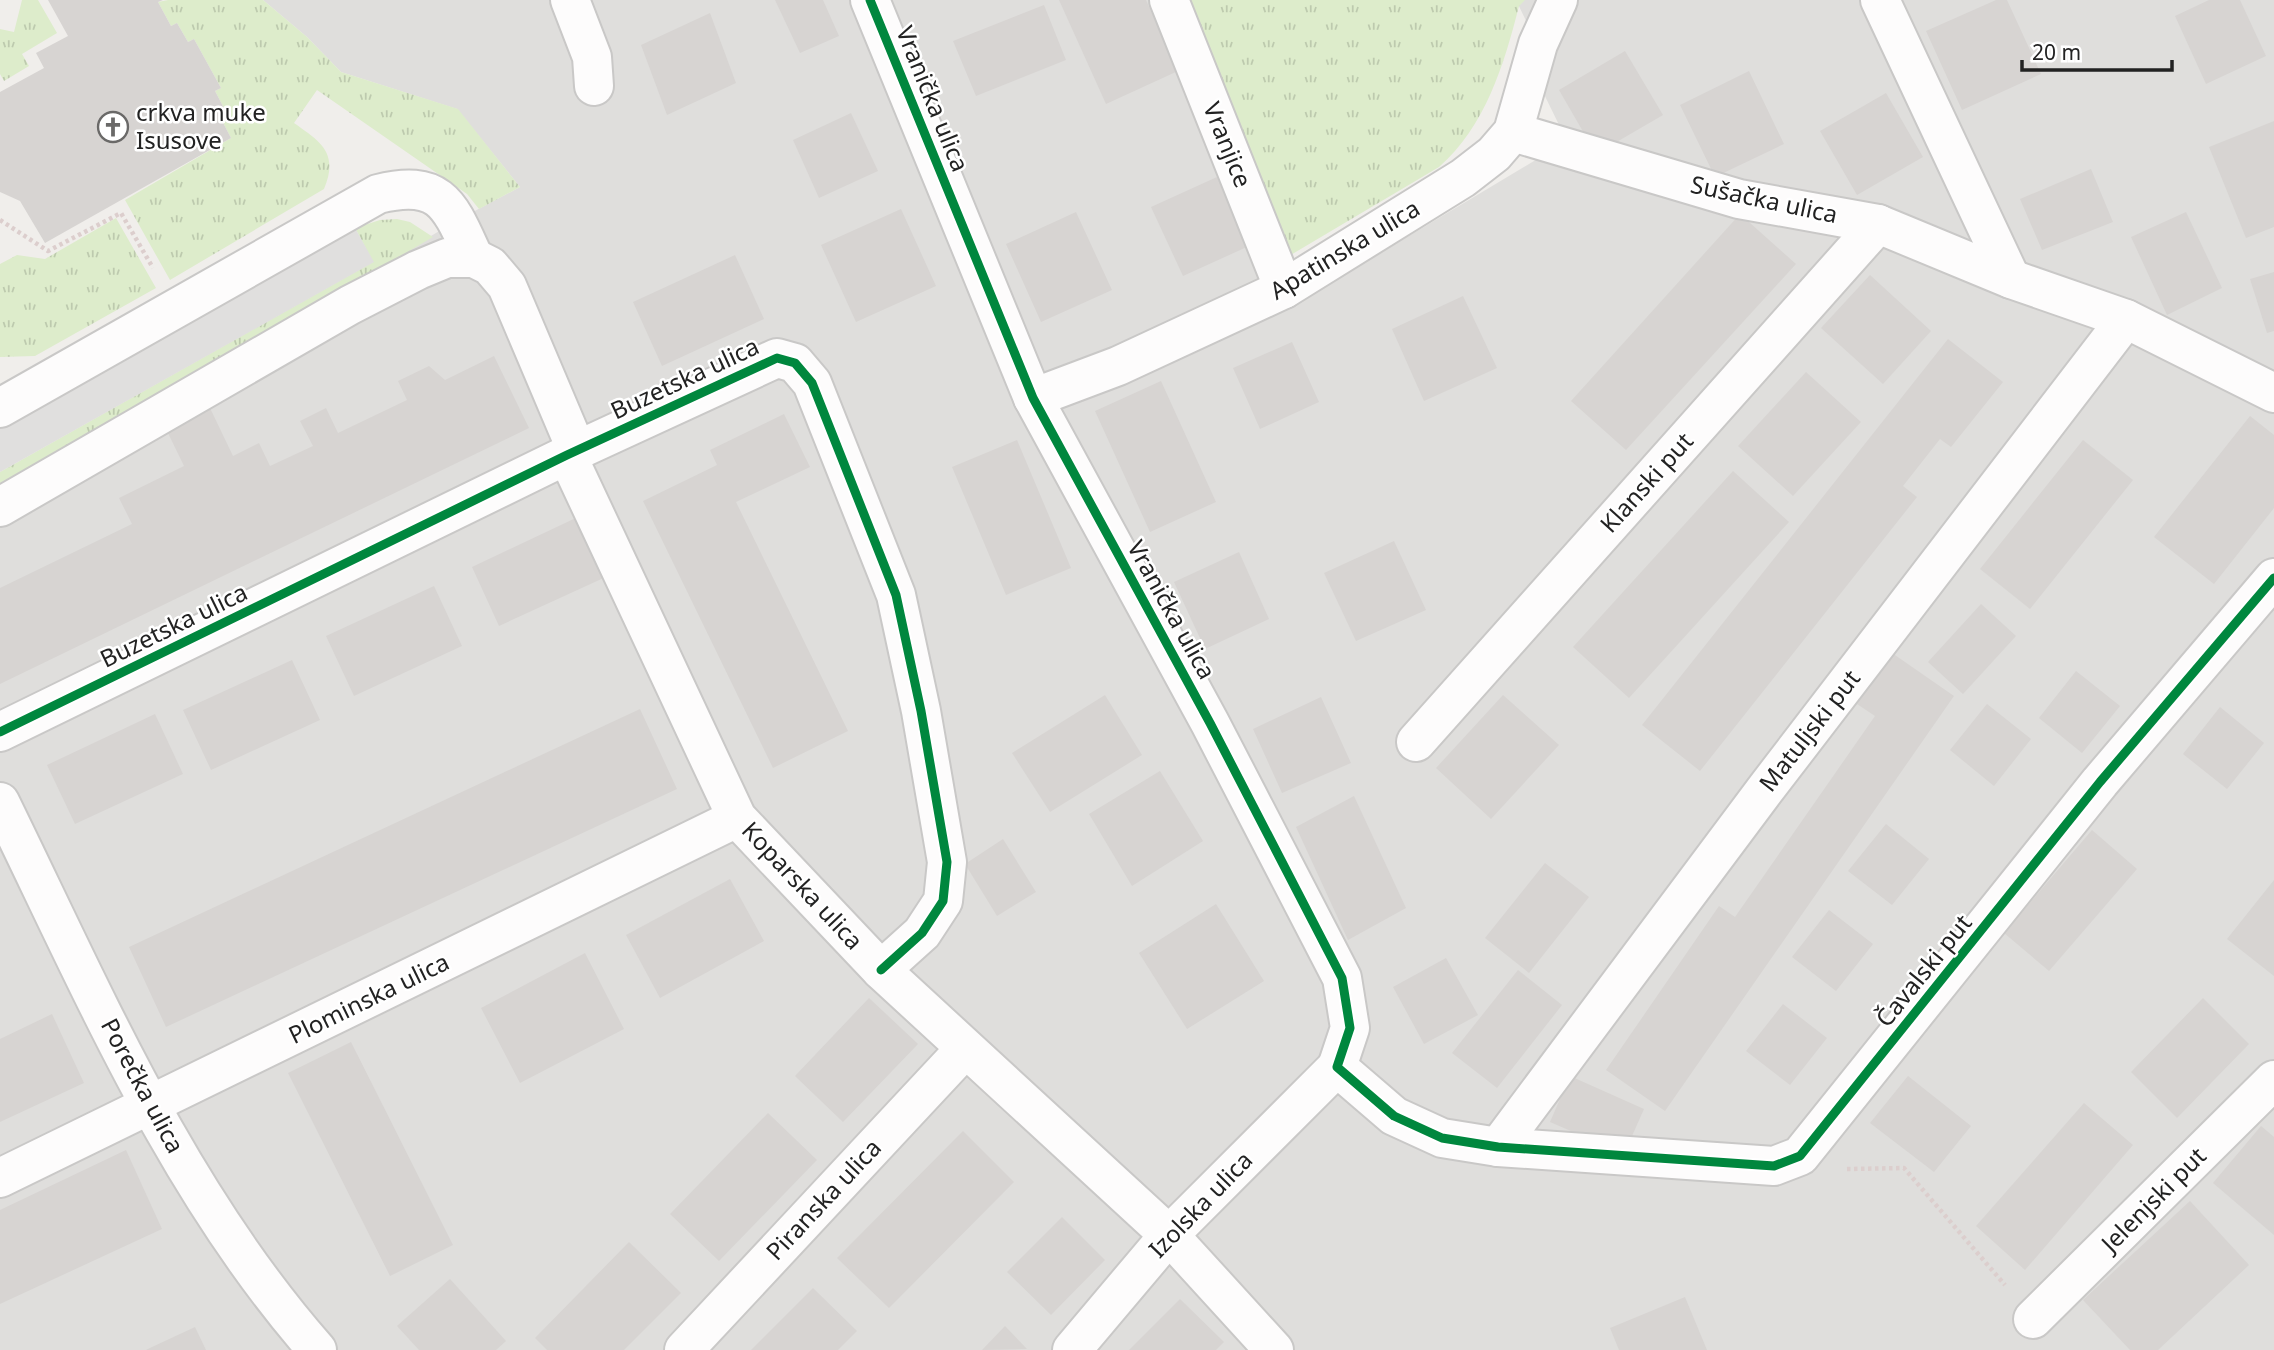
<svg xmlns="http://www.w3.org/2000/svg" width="2274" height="1350" viewBox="0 0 2274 1350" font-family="'Noto Sans',sans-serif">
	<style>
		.residential { fill: #dfdedc }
		.grass { fill: url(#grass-tufts) }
		.parking { fill: #e0dfde }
		.building { fill: #d7d4d2 }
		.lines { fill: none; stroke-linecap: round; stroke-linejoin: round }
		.minor-casing { stroke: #c9c8c7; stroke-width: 42 }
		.path { stroke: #dccecd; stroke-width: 4.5; stroke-dasharray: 3.5 3.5; stroke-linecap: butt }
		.minor { stroke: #fdfcfc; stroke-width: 38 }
		.cycleway-casing { stroke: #fff; stroke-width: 13 }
		.cycleway { stroke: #00873e; stroke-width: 9 }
		.labels { text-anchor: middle; stroke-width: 5; stroke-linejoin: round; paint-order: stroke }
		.street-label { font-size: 24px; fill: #222; stroke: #fff }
		.poi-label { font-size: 24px; fill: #222; stroke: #fff; text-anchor: start }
	</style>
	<defs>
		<pattern id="grass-tufts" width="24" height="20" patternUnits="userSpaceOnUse" patternTransform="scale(1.75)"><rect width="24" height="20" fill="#ddeccb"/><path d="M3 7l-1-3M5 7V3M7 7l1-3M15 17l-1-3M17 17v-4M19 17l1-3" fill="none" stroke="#bdcaae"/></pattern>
	</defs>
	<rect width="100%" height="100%" fill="#f0eeeb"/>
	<!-- residential -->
	<path class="residential" d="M263 0H1156L1282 312 1544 155 1561 129 1542 90 1548 66 1516 0H2274V1350H0V483L244 348 456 221 520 187 457 109 341 72 307 37Z"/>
	<!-- grass -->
	<g class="grass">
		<path d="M22 0H38L57 33 22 54 29 66 4 81 0 74V29L14 32Z"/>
		<path d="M168 0H263L307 37 341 72 458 109 520 187 479 209 467 194 317 90 294 123C321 142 339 153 324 189L170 280 125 200 231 138 219 115 226 112 215 91 221 88 194 39 188 42 177 23 171 26 158 2Z"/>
		<path d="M1184 0H1525L1519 6C1504 65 1485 127 1439 167L1289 256Z"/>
		<path d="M116 218 156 288 35 356 0 357V264L17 255 45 259Z"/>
		<path d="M397 219 410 222 433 237 244 348 0 483V472L373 262 355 228 380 220Z"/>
	</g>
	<!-- parking -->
	<path class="parking" d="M355 228 374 262 0 472V429Z"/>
	<!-- building -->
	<g class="building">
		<path d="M48 0H163L158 2 171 26 177 23 188 42 194 39 221 88 215 91 226 112 219 115 231 138 45 243 20 201 0 192V92L44 68 36 53 68 36Z"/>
		<path d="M775 0H823L839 36 800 53Z"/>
		<path d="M1059 0H1146L1178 71 1106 104Z"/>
		<path d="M1996 0H2007L2041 74 1962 110 1926 31Z"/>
		<path d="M2209 0H2240L2266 56 2206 84 2175 16Z"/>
		<path d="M1044 5 1066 60 976 96 953 41Z"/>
		<path d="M710 13 736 83 667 115 641 45Z"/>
		<path d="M1625 51 1663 115 1596 154 1559 90Z"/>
		<path d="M1749 71 1784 144 1715 177 1680 105Z"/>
		<path d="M1886 93 1923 157 1857 195 1820 131Z"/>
		<path d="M851 113 878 171 819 198 793 140Z"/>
		<path d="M2274 121V227L2246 238 2209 147Z"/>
		<path d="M2091 169 2113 222 2042 250 2020 199Z"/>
		<path d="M1217 177 1249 246 1183 276 1151 207Z"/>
		<path d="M901 209 936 286 856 322 821 245Z"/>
		<path d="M1076 212 1112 290 1041 322 1006 244Z"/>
		<path d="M2186 212 2222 288 2167 315 2131 237Z"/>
		<path d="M1740 214 1796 264 1626 450 1571 401Z"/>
		<path d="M735 255 764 319 662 366 633 302Z"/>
		<path d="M2274 272V331L2267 333 2250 279Z"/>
		<path d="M1870 275 1931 331 1883 384 1821 328Z"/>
		<path d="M1463 296 1497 368 1424 401 1392 329Z"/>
		<path d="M1948 339 2003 382 1951 447 1940 439 1903 486 1917 497 1700 771 1642 725Z"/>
		<path d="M1292 342 1319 402 1260 429 1233 368Z"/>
		<path d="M494 356 529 428 0 684V588L132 524 119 498 184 466 166 429 210 408 233 456 259 443 270 466 313 446 300 421 326 408 338 433 407 400 398 381 429 366 445 380Z"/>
		<path d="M1806 372 1861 422 1793 496 1738 446Z"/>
		<path d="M1161 381 1216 502 1150 532 1095 411Z"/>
		<path d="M784 414 810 467 736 502 848 731 773 768 643 501 717 465 710 450Z"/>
		<path d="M2250 416 2274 435V508L2214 584 2154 537Z"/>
		<path d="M1017 440 1071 568 1006 595 952 467Z"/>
		<path d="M2083 440 2133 480 2030 609 1980 569Z"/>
		<path d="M1733 471 1789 522 1629 698 1573 647Z"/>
		<path d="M580 516 608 576 499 626 472 567Z"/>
		<path d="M1394 541 1426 610 1356 641 1324 573Z"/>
		<path d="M1239 552 1269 619 1205 649 1174 582Z"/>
		<path d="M434 586 462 646 354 696 326 636Z"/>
		<path d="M1981 604 2016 636 1963 694 1928 662Z"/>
		<path d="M1892 653 1954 696 1665 1111 1606 1070 1719 906 1735 917 1875 716 1857 704Z"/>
		<path d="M292 660 320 720 211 770 183 710Z"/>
		<path d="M2076 671 2120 706 2082 753 2039 718Z"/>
		<path d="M1105 695 1142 755 1050 812 1012 753Z"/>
		<path d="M1503 695 1559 745 1491 819 1436 768Z"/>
		<path d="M1321 697 1351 763 1282 793 1253 729Z"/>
		<path d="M1987 704 2031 739 1994 786 1950 750Z"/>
		<path d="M2220 707 2264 743 2227 789 2183 754Z"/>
		<path d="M640 709 677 789 166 1027 129 947Z"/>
		<path d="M155 714 183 774 75 824 47 765Z"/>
		<path d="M1160 771 1203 841 1132 886 1089 814Z"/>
		<path d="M1354 796 1406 908 1348 940 1296 827Z"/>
		<path d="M1886 824 1929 859 1892 905 1848 871Z"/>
		<path d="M2092 830 2137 869 2049 971 2004 933Z"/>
		<path d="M1003 839 1036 892 997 916 965 864Z"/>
		<path d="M1545 863 1589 897 1529 973 1485 938Z"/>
		<path d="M730 879 764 941 660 998 626 935Z"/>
		<path d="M2274 880V976L2227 939Z"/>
		<path d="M1216 904 1264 981 1187 1029 1139 953Z"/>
		<path d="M1829 910 1873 944 1836 991 1792 957Z"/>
		<path d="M585 953 624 1029 520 1083 481 1008Z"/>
		<path d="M1446 958 1478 1015 1424 1044 1393 987Z"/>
		<path d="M1518 970 1562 1005 1497 1088 1452 1053Z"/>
		<path d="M869 998 918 1044 843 1122 795 1076Z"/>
		<path d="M2203 998 2249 1044 2177 1118 2131 1072Z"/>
		<path d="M1783 1004 1827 1038 1790 1085 1746 1051Z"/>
		<path d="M52 1014 84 1083 0 1122V1039Z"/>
		<path d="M351 1042 453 1245 390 1276 288 1073Z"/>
		<path d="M1570 1076 1644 1109 1624 1154 1550 1122Z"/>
		<path d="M1908 1076 1971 1126 1934 1172 1870 1123Z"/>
		<path d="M2084 1103 2133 1145 2025 1270 1976 1226Z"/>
		<path d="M768 1113 817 1160 719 1261 670 1214Z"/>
		<path d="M2261 1126 2274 1137V1235L2213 1183Z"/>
		<path d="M963 1131 1014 1182 889 1308 837 1258Z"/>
		<path d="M126 1150 162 1229 0 1304V1210Z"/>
		<path d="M2190 1201 2249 1265 2158 1350H2130L2083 1300Z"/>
		<path d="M1062 1217 1105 1260 1051 1315 1007 1272Z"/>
		<path d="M629 1242 681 1293 624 1350H547L535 1338Z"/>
		<path d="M450 1279 506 1341 496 1350H419L397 1326Z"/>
		<path d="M813 1288 857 1331 838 1350H751Z"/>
		<path d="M1685 1297 1707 1350H1619L1610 1328Z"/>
		<path d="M1180 1299 1224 1342 1216 1350H1129Z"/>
		<path d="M1005 1326 1027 1349 982 1350Z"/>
		<path d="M195 1327 206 1350H146L152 1347Z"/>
	</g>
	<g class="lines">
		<!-- minor casing -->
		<g class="minor-casing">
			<g id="minor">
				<path d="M570 0 592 57 594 86"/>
				<path d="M870 0 1033 398 1210 723 1342 978 1350 1028 1337 1067 1394 1116 1442 1138 1498 1147 1774 1166 1800 1156 2100 782 2274 578"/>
				<path d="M1169 0 1284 289"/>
				<path d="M1880 0 2011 279"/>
				<path d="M1513 132 1739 199 1878 224 2011 279 2126 319 2274 393"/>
				<path d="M1033 398 1118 366 1284 289 1463 178 1494 154 1513 132 1538 44 1558 0"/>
				<path d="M0 408 378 194C442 178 450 206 474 258"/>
				<path d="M567 455 737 818 881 970 1169 1235 1274 1350"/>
				<path d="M0 507 350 305 418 270 447 258H474L490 266 507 286 577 451"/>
				<path d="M0 732 567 455 777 358 795 363 812 383 896 595 921 711 947 862 943 901 922 933 881 970"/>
				<path d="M1416 742 1878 224"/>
				<path d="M0 802C93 992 176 1190 317 1350"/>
				<path d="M1498 1147 1764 791 2126 319"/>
				<path d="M0 1178 737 818"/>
				<path d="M2033 1319 2274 1080"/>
				<path d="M684 1350 964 1050"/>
				<path d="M1072 1350 1169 1235 1337 1067"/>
			</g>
		</g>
		<!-- path -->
		<g class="path">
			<path d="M0 220 48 251 121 213 153 268"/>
			<path d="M1847 1169 1904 1168 2005 1285"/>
		</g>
		<!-- minor -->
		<use href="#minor" class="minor"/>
		<!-- cycleway casing -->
		<g class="cycleway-casing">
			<g id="cycleway">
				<path d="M870 0 1033 398 1210 723 1342 978 1350 1028 1337 1067 1394 1116 1442 1138 1498 1147 1774 1166 1800 1156 2100 782 2274 578"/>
				<path d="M0 732 567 455 777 358 795 363 812 383 896 595 921 711 947 862 943 901 922 933 881 970"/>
			</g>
		</g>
		<!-- cycleway -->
		<use href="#cycleway" class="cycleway"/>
	</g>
	<!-- icons -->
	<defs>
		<g id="church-ring" transform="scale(1.575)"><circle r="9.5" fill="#fff" stroke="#6a6968" stroke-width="1.5"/><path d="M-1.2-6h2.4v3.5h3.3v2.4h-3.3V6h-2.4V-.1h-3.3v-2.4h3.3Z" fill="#6a6968"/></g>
	</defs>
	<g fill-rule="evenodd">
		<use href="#church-ring" x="113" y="127"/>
	</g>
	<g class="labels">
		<!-- street labels -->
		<g class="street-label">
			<text transform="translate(932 99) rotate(68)" y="8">Vranička ulica</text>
			<text transform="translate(1227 145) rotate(68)" y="8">Vranjice</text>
			<text transform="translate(1764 200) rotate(12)" y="8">Sušačka ulica</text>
			<text transform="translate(1345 250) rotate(-31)" y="8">Apatinska ulica</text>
			<text transform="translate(685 379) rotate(-25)" y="8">Buzetska ulica</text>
			<text transform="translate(1647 483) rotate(-48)" y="8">Klanski put</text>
			<text transform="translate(1171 610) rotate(61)" y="8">Vranička ulica</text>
			<text transform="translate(174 626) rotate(-26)" y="8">Buzetska ulica</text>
			<text transform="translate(1810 731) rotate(-52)" y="8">Matuljski put</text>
			<text transform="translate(802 886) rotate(47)" y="8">Koparska ulica</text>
			<text transform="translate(1924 971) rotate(-51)" y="8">Čavalski put</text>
			<text transform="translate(369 999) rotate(-26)" y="8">Plominska ulica</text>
			<text transform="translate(142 1086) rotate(62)" y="8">Porečka ulica</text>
			<text transform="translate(824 1200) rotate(-47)" y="8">Piranska ulica</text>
			<text transform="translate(2154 1200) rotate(-45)" y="8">Jelenjski put</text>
			<text transform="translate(1201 1205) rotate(-46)" y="8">Izolska ulica</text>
		</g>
		<!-- poi labels -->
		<g class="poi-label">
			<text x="136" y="121">crkva muke<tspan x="136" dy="28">Isusove</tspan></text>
		</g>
	</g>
	<!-- scale -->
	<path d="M2022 60v10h150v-10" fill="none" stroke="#222222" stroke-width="3.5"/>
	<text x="2032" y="60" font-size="21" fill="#222222" stroke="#ffffff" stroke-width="5" paint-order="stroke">20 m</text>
</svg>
